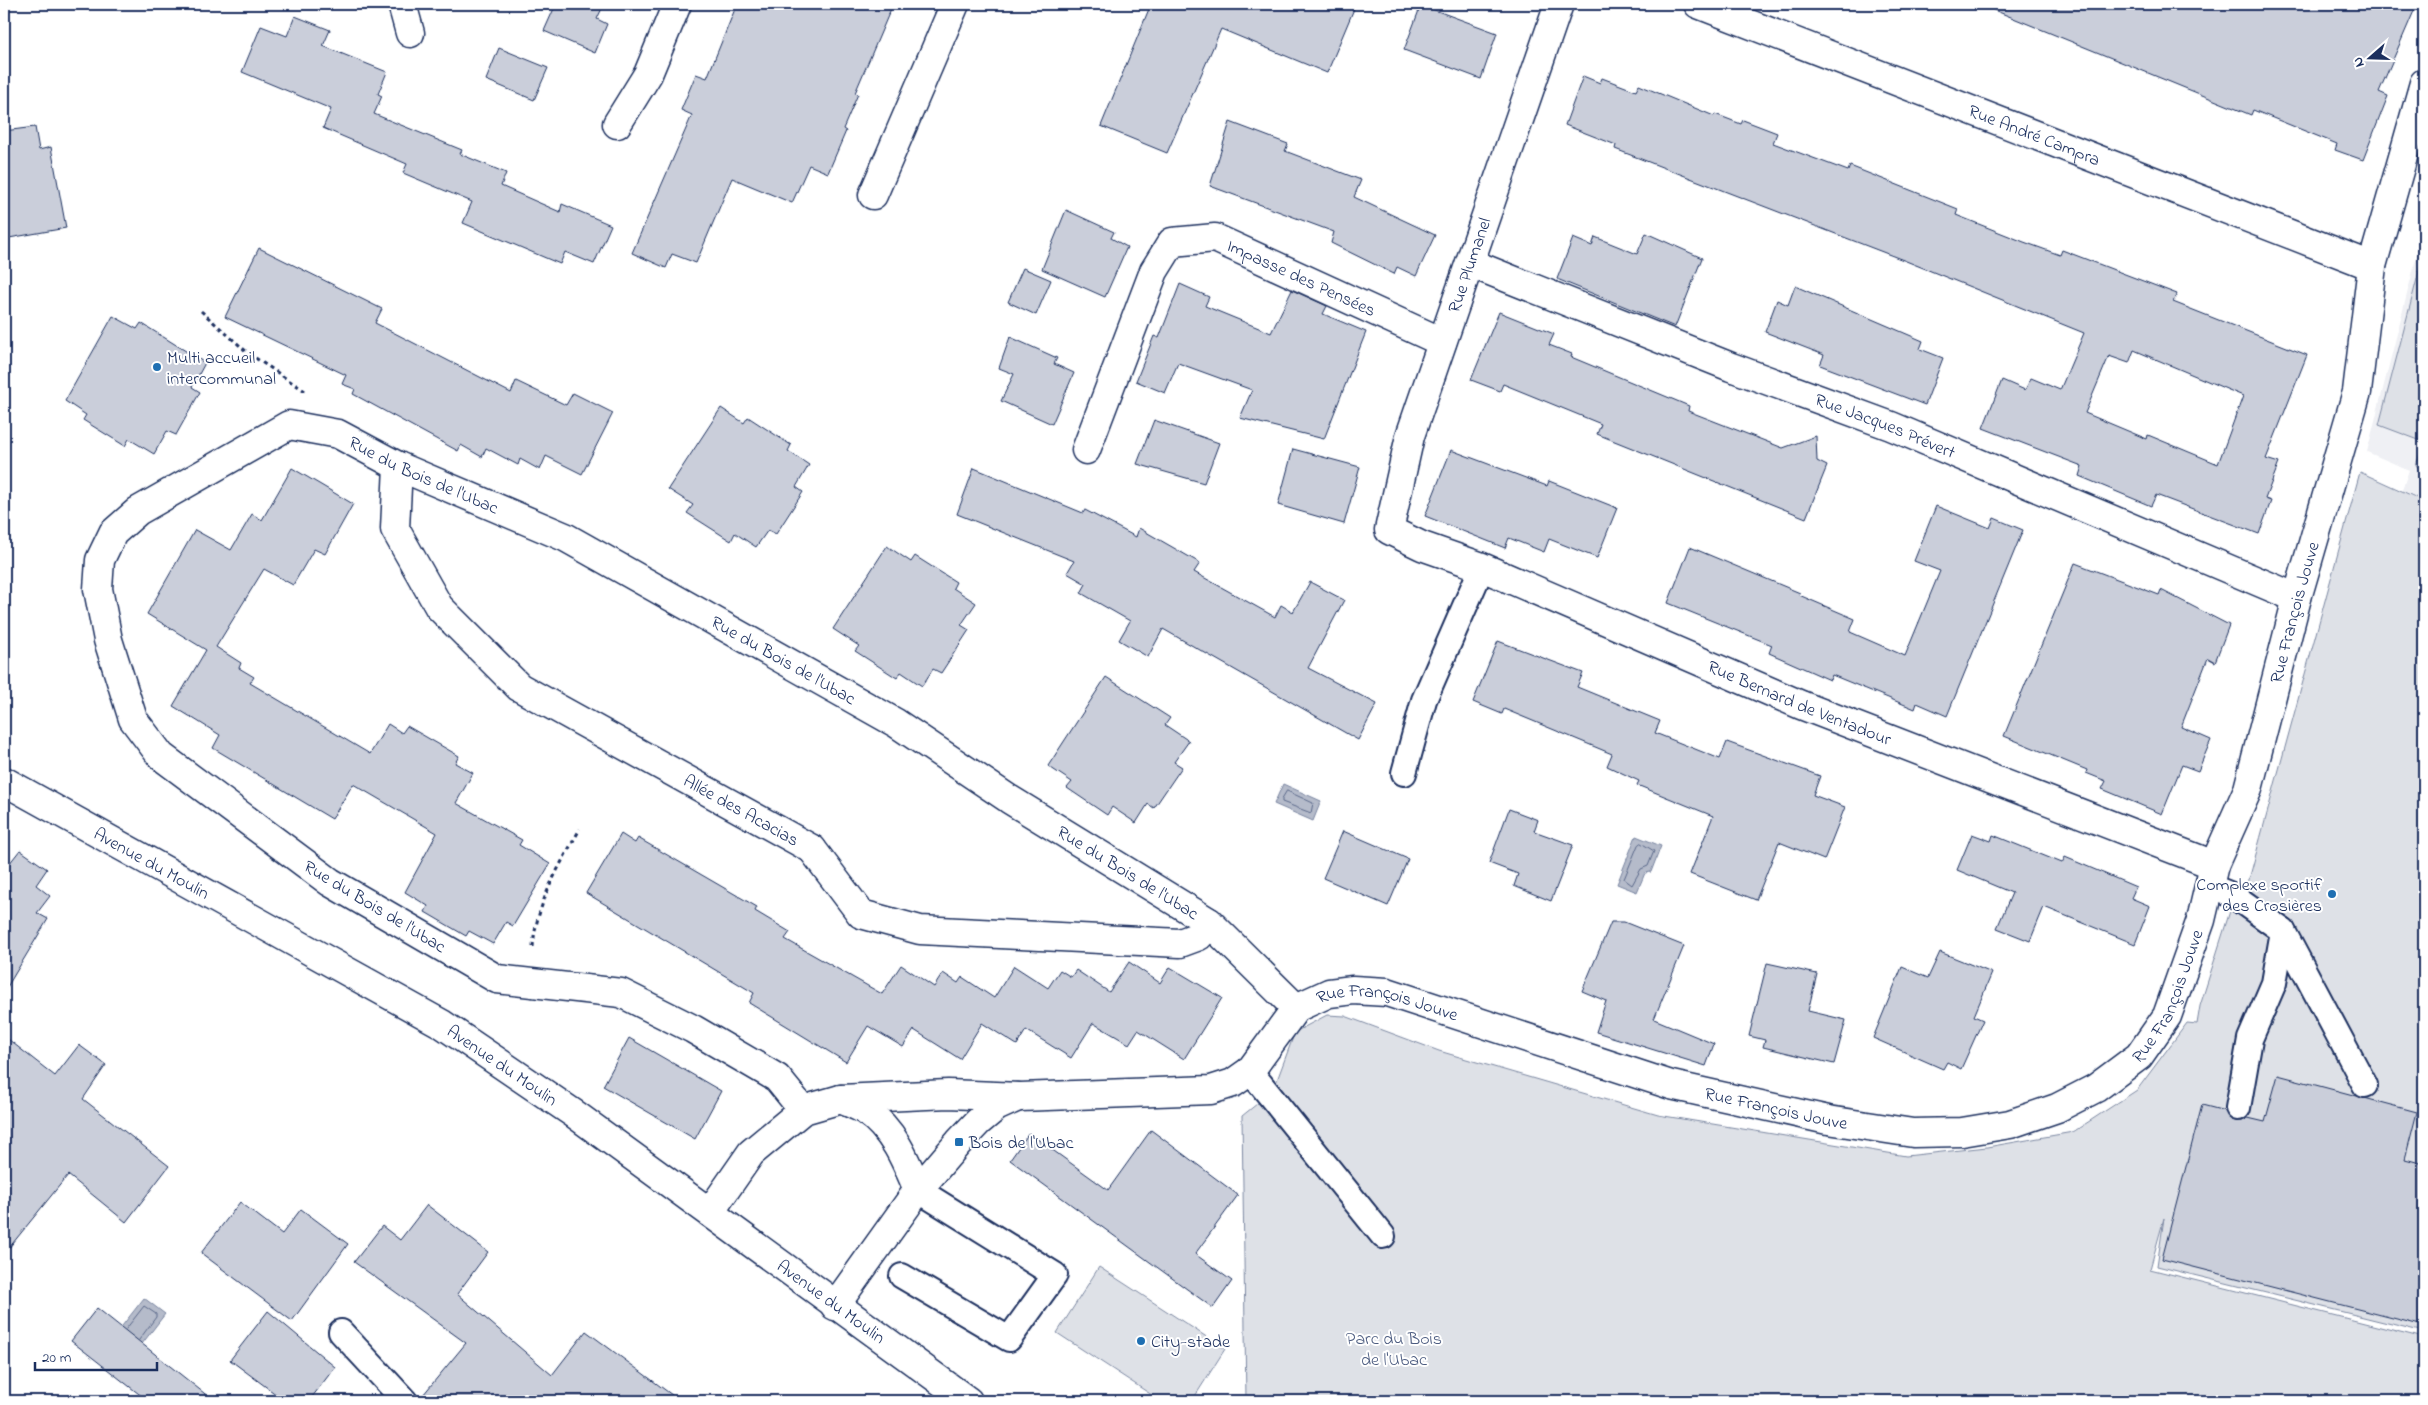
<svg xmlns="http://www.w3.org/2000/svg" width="2428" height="1405" viewBox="0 0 2428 1405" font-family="'Indie Flower',sans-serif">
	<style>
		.built { fill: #eff0f4 }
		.green { fill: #dee1e7; stroke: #7c88a2 }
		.water { fill: #b5bbca; stroke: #77839f }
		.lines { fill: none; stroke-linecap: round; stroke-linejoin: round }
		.shore { stroke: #596789; stroke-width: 1 }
		.building { fill: #caceda; stroke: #1b2f5e; fill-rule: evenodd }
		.service-casing { stroke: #1b2f5e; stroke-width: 28 }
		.pedestrian-casing { stroke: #1b2f5e; stroke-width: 31 }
		.minor-casing { stroke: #1b2f5e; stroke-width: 31 }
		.path { stroke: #1b2f5e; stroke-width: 3; stroke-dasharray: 4 4; stroke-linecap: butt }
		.service { stroke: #fff; stroke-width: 24 }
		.pedestrian { stroke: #fff; stroke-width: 28 }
		.minor { stroke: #fff; stroke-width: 28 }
		.poi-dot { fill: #1f6fb2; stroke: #fff; stroke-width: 2 }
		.labels { text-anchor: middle; stroke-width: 4; stroke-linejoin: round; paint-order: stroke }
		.street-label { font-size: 18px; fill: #1b2f5e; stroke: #fff }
		.poi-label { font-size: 18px; fill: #1b2f5e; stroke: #fff; text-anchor: start }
		.park-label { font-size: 18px; fill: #4c5c80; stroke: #fff }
	</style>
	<rect width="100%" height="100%" fill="#fff"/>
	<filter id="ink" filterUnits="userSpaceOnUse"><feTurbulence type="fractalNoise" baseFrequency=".02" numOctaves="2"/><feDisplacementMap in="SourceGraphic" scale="10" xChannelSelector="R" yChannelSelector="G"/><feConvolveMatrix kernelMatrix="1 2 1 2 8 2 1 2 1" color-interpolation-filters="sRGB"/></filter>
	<g filter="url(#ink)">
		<!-- built -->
		<path class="built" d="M2424 227V500L2402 490 2409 470 2367 452Z"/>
		<!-- green -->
		<g class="green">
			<path d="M2424 252V468L2420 470 2416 465 2424 442 2379 425Z"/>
			<path d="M2360 472 2424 501V1332L2157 1266 2164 1218 2150 1269 2424 1338V1401H1246L1242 1116 1273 1091 1295 1032 1327 1015 1345 1016 1439 1051 1658 1115 1906 1156 1987 1147 2073 1132 2137 1090 2187 1023 2197 1024 2200 1006 2230 911 2250 876Z"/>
			<path d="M1099 1267 1225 1349 1192 1401H1161L1057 1333Z"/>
		</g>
		<!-- water -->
		<g class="water">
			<path d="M1283 784 1321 801 1313 821 1274 804Z"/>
			<path d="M1636 836 1661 846 1651 872 1645 873 1637 892 1617 884Z"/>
			<path d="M144 1298 165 1314 132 1357 111 1340Z"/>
		</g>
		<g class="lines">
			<!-- shore -->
			<g class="shore">
				<path d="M1287 791 1313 803 1311 813 1282 802V799Z"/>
				<path d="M1641 843 1654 851 1648 866 1641 869 1632 885 1624 879 1638 845Z"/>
				<path d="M126 1329 144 1306 156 1314V1317L139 1340"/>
			</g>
		</g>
		<!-- building -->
		<g class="building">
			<path d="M556 4H604L597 19 607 24 595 53 544 31Z"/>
			<path d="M737 4H893L855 93 858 94 843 129 846 131 828 173 809 165 792 203 732 178 696 263 672 254 666 268 632 253 692 115 681 110 696 74 707 78Z"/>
			<path d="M1151 4H1356L1327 73 1221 29 1167 153 1101 126Z"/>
			<path d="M1979 4H2417L2379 92 2388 96 2363 160 2335 150 2337 144 2253 110 2251 115Z"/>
			<path d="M1421 5 1497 33 1481 79 1404 50Z"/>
			<path d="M295 16 330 30 323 46 387 72 378 94 382 96 374 114 462 150 460 154 506 173 501 186 560 212 562 204 611 225 594 264 565 252 560 264 463 223 472 202 403 173 407 164 323 128 331 109 242 72 261 26 287 36Z"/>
			<path d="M499 48 548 68 534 100 486 80Z"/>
			<path d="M1583 76 1600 83 1602 78 1636 91 1639 85 1714 116 1715 114 1741 124 1743 120 1777 133 1773 143 1848 171 1850 166 1958 209 1956 215 2024 242 2060 255 2062 250 2177 294 2173 302 2307 355 2266 459 2279 463 2265 499 2271 501 2259 534 2156 495 2151 506 2079 476 2082 466 1983 428 2002 380 2025 390 2031 378 2060 390 2084 333 1906 261 1615 149 1616 145 1565 125ZM2134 350 2243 396 2218 464 2148 435 2147 439 2085 413 2109 356 2129 363Z"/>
			<path d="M1230 122 1288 144 1285 151 1361 180 1354 197 1435 235 1416 276 1397 267 1394 274 1331 243 1334 232 1210 186Z"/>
			<path d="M35 127 39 150 51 147 66 228 9 238 4 213V131Z"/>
			<path d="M1066 210 1114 232 1111 238 1127 247 1105 297 1042 269Z"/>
			<path d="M1646 233 1702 258 1675 327 1557 279 1573 238 1592 246 1595 237 1637 254Z"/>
			<path d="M259 248 382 309 375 323 511 393 516 381 566 405 573 393 613 413 582 474 546 456 540 470 520 459 518 465 486 448 482 457 461 445 458 451 353 394 355 389 342 384 346 375 225 317Z"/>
			<path d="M1023 268 1051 280 1036 315 1008 302Z"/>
			<path d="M1180 284 1209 297 1205 306 1271 333 1292 290 1327 306 1323 314 1366 332 1324 439 1240 418 1252 390 1178 363 1165 393 1136 381 1154 336 1159 338Z"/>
			<path d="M1795 286 1923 341 1920 349 1943 358 1925 405 1820 365 1824 355 1765 332 1777 300 1788 305Z"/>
			<path d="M1499 312 1554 334 1549 345 1572 354 1571 357 1689 406 1688 411 1783 448 1816 436 1817 461 1827 466 1806 518 1597 434 1601 424 1503 384 1500 391 1471 380Z"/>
			<path d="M113 316 137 329 141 323 205 363 192 387 200 392 176 435 167 431 154 454 129 439 125 446 83 420 86 415 65 401Z"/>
			<path d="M1010 337 1057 358 1054 364 1074 373 1052 424 1001 401 1014 374 999 368Z"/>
			<path d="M721 408 744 423 748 417 791 445 788 451 809 465 796 487 803 492 776 534 768 530 756 547 735 533 731 541 687 513 693 505 668 489Z"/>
			<path d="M1154 420 1219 443 1204 483 1137 464Z"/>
			<path d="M1293 449 1360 467 1344 524 1278 505Z"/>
			<path d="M1451 450 1547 486 1549 481 1617 508 1597 558 1549 539 1544 552 1509 538 1505 548 1425 516Z"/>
			<path d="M292 468 353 504 325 554 314 549 293 585 264 569 216 647 241 663 239 668 254 677 250 683 370 754 388 724 402 733 407 726 459 756 455 763 473 773 456 803 522 840 519 845 550 864 513 926 506 922 493 944 469 931 466 936 425 912 428 906 405 892 437 833 353 784 332 819 213 748 220 735 173 706 206 650 147 614 195 530 231 550 252 514 262 520Z"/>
			<path d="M974 468 1083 513 1085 510 1136 537 1139 528 1200 563 1194 572 1275 617 1281 605 1293 612 1310 582 1344 600 1308 668 1377 704 1358 740 1163 629 1148 657 1119 640 1130 621 1081 593 1086 584 1067 573 1074 561 957 514Z"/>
			<path d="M1936 506 1990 528 1994 518 2023 530 1947 716 1917 703 1915 709 1832 675 1830 680 1769 653 1772 645 1668 603 1690 547 1800 593 1799 595 1855 619 1850 632 1905 656 1940 571 1914 561Z"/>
			<path d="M887 546 911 562 915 556 956 582 953 588 976 603 961 625 969 630 941 673 933 669 922 686 901 672 897 678 855 651 859 646 833 629Z"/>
			<path d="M2075 563 2159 595 2161 590 2229 625 2215 662 2208 658 2181 727 2211 740 2198 771 2182 765 2162 814 2102 789 2106 781 2086 773 2087 770 2004 736Z"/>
			<path d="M1498 641 1583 673 1577 687 1660 721 1655 733 1720 759 1727 742 1820 776 1813 795 1845 807 1824 860 1779 842 1756 900 1690 874 1713 816 1637 785 1639 781 1607 766 1612 754 1504 709 1502 714 1473 702Z"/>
			<path d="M1106 677 1170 718 1165 725 1189 741 1174 762 1182 767 1154 808 1148 804 1136 823 1112 807 1107 815 1067 788 1072 782 1048 766Z"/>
			<path d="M1509 809 1538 820 1534 831 1573 845 1551 901 1514 886 1518 874 1489 863Z"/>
			<path d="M1343 831 1408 859 1388 906 1323 878Z"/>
			<path d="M621 834 635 843 638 838 757 907 755 911 790 932 785 939 882 994 901 965 934 987 943 973 958 983 962 977 994 998 1014 966 1048 988 1060 970 1071 977 1076 970 1109 992 1129 962 1160 983 1170 967 1222 998 1184 1059 1138 1030 1129 1044 1093 1023 1071 1058 1026 1030 1017 1045 982 1023 960 1059 914 1030 903 1047 868 1026 846 1062 749 1003 754 993 586 893Z"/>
			<path d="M1972 834 1991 841 1993 835 2062 863 2065 857 2136 887 2131 898 2150 906 2135 944 2044 907 2030 941 1997 928 2012 893 1957 870Z"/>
			<path d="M20 850 47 869 36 885 50 896 37 913 48 919 4 992V860L9 864Z"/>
			<path d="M1611 922H1624L1684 946 1654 1019 1714 1044 1706 1066 1596 1032 1606 1001 1582 991Z"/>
			<path d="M1940 952 1992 973 1974 1016 1983 1020 1961 1069 1947 1062 1943 1069 1873 1038 1902 967 1928 978Z"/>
			<path d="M1767 963 1817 974 1808 1011 1846 1020 1834 1064 1763 1047 1765 1040 1749 1036Z"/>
			<path d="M4 1036 55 1076 79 1045 106 1065 83 1099 169 1166 126 1222 68 1175 4 1254Z"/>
			<path d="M629 1038 721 1091 695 1139 603 1086Z"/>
			<path d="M2278 1075 2417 1112 2405 1159 2424 1164V1326L2162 1259 2202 1105 2225 1111 2229 1118 2235 1121H2242L2248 1118 2265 1122Z"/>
			<path d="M1151 1130 1238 1195 1195 1254 1232 1281 1213 1308 1010 1160 1029 1133 1108 1190Z"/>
			<path d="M240 1202 282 1234 301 1209 348 1244 292 1321 201 1253Z"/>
			<path d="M427 1205 488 1252 457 1294 552 1375 586 1331 680 1401H418L466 1343 354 1262 382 1226 400 1240Z"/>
			<path d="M97 1308 214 1401H148L84 1351 71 1341Z"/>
			<path d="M268 1311 335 1367 309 1401H285L230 1360Z"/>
		</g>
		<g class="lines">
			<!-- service casing -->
			<g class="service-casing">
				<g id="service">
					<path d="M1404 773 1424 700 1482 567"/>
					<path d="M2209 886 2234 896 2283 931 2365 1085"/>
					<path d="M1250 1071 1383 1236"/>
					<path d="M2238 1108 2250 1039 2274 983 2283 931"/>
					<path d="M902 1276 1009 1339 1055 1275 918 1190"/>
					<path d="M341 1332 405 1401"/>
				</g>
			</g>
			<!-- pedestrian casing -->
			<g class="pedestrian-casing">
				<path id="pedestrian" d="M812 849 861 914 920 930 1180 943 1199 936 1209 922"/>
			</g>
			<!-- minor casing -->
			<g class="minor-casing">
				<g id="minor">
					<path d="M402 4 410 33"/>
					<path id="s1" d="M1559 4 1410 436 1389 530 1422 546 1482 567 1801 705 2214 865"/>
					<path id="s2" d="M1698 4 2372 266"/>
					<path d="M617 124 648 74 677 4"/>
					<path d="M873 195 955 4"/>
					<path id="s3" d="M1470 263 1731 367 1891 426 2297 598"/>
					<path id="s4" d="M1086 450 1154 271 1172 242 1215 238 1442 342"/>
					<path id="s5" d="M398 466 395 529 439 607 519 687 812 849"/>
					<path id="s6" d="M4 781 442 1024 576 1115 968 1401"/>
					<path id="s7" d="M1296 1008 1329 993 1353 990 1387 992 1671 1085 1828 1120 1913 1133 1962 1132 2010 1124 2057 1108 2096 1088 2139 1056 2167 1016 2201 920 2214 865 2248 789 2297 598 2357 392 2372 266 2424 83"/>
					<path d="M841 1099C849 1103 859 1106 866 1111 893 1129 906 1161 918 1190"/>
					<path id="s8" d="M803 1110 777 1078 693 1029 621 993 497 979 330 882 161 756 133 719 108 640 98 589 100 560 113 533 138 511 289 425 338 434 398 466 565 537 896 723 1009 799 1209 922 1296 1008"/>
					<path d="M710 1212 751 1153 803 1110 841 1099 948 1094 1020 1097 1211 1090 1233 1083 1250 1071 1296 1008"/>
					<path d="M835 1306 918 1190 959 1142 978 1122 996 1107 1018 1097"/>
				</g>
			</g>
			<!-- path -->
			<g class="path">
				<path d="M201 311 248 353 305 391"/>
				<path d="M533 947C536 904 559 866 580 829"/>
			</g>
			<!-- service -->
			<use href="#service" class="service"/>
			<!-- pedestrian -->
			<use href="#pedestrian" class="pedestrian"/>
			<!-- minor -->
			<use href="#minor" class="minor"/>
		</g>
	</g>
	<!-- markers -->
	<g class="poi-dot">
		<circle cx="157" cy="367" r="5"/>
		<circle cx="2332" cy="894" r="5"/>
		<rect x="954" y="1137" width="10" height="10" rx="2.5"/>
		<circle cx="1141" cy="1341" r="5"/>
	</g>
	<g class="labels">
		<!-- street labels -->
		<g class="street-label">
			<text dy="6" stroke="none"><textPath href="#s2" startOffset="361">Rue André Campra</textPath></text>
			<text transform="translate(1469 265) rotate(-71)" y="6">Rue Plumanel</text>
			<text dy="6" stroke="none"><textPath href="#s4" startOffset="364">Impasse des Pensées</textPath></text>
			<text dy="6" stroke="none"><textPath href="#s3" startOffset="446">Rue Jacques Prévert</textPath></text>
			<text dy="6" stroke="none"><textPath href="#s8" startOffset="1340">Rue du Bois de l'Ubac</textPath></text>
			<text dy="6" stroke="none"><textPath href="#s7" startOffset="1358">Rue François Jouve</textPath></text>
			<text dy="6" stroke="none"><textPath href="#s8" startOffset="1745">Rue du Bois de l'Ubac</textPath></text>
			<text dy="6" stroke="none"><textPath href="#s1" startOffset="999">Rue Bernard de Ventadour</textPath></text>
			<text dy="6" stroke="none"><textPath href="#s5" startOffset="520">Allée des Acacias</textPath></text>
			<text dy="6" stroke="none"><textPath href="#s6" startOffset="169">Avenue du Moulin</textPath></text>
			<text dy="6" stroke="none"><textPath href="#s8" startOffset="2150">Rue du Bois de l'Ubac</textPath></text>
			<text transform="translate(375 906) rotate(31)" y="6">Rue du Bois de l'Ubac</text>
			<text dy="6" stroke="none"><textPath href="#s7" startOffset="952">Rue François Jouve</textPath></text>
			<text dy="6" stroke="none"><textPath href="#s7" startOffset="96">Rue François Jouve</textPath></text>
			<text dy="6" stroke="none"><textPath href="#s6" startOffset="574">Avenue du Moulin</textPath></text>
			<text dy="6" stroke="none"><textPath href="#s7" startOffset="501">Rue François Jouve</textPath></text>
			<text dy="6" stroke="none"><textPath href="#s6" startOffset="979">Avenue du Moulin</textPath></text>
		</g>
		<!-- poi labels -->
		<g class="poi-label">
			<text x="167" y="363">Multi accueil<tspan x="167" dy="21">intercommunal</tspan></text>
			<text x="2322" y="890" text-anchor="end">Complexe sportif<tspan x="2322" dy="21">des Crosières</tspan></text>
			<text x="969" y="1148">Bois de l'Ubac</text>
			<text x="1151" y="1347">City-stade</text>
		</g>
		<!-- park labels -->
		<g class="park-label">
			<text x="1394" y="1344">Parc du Bois<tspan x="1394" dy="21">de l'Ubac</tspan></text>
		</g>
	</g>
	<!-- margin -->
	<rect width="2428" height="1405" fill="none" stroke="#fff" stroke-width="20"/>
	<rect x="10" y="10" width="2408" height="1385" fill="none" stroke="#1b2f5e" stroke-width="2" filter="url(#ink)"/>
	<!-- north arrow -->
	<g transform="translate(2370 58) rotate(250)" stroke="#ffffff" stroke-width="4" paint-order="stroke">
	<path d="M0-4L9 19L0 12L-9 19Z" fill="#1b2f5e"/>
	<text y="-8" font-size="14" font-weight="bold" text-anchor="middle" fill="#1b2f5e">N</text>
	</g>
	<!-- scale -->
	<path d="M35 1362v8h122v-8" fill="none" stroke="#1b2f5e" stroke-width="2.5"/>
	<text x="42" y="1362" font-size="15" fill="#1b2f5e" stroke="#ffffff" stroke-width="4" paint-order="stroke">20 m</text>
</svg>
